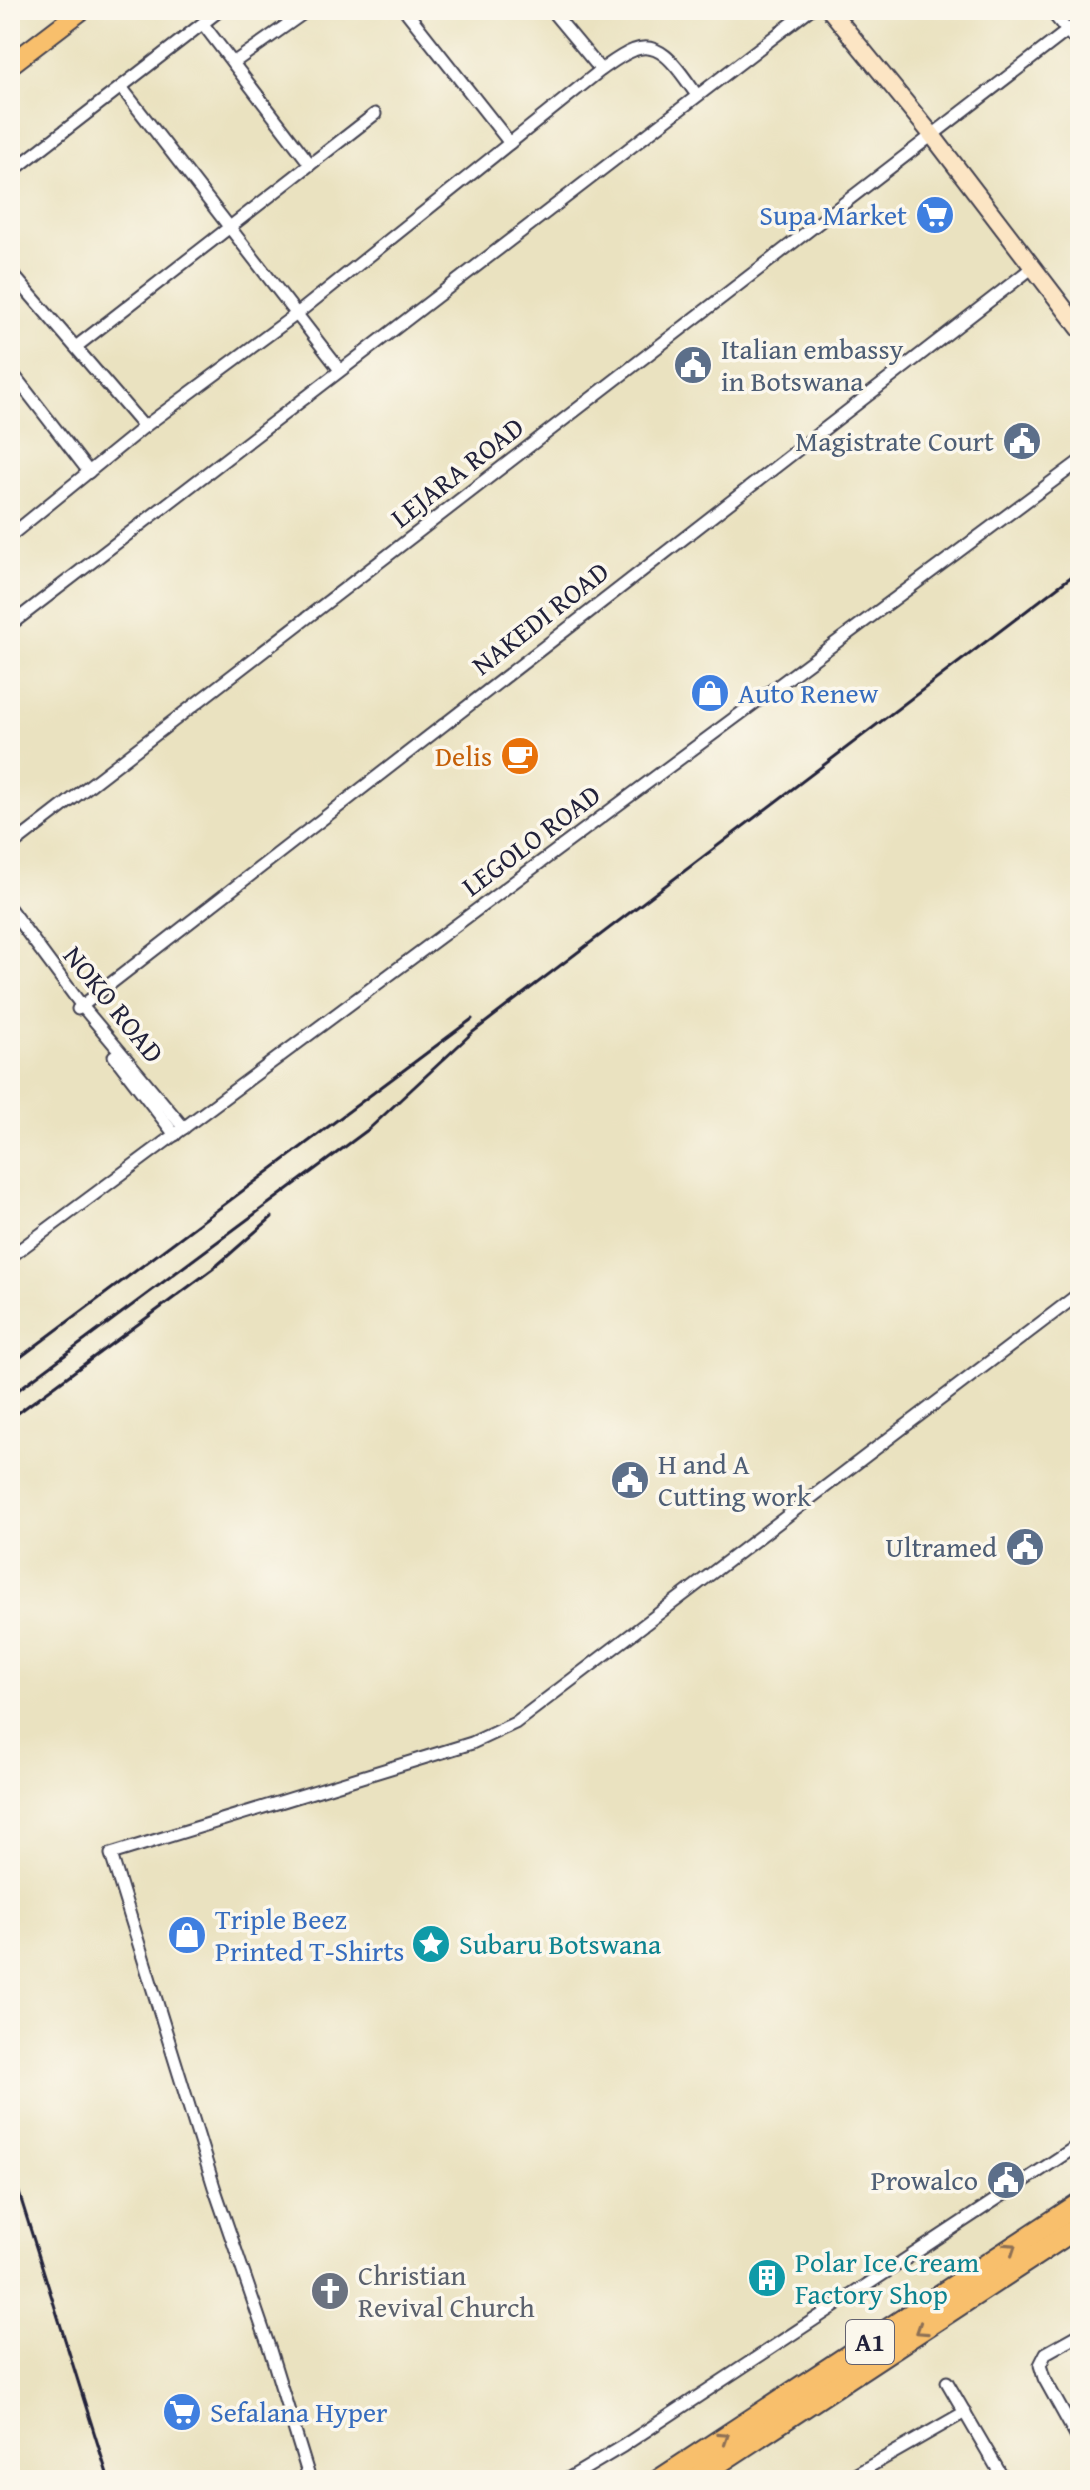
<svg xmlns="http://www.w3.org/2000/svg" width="1090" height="2490" viewBox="0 0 1090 2490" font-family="'Gentium Book Plus',serif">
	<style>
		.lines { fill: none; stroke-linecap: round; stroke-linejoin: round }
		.street-casing { stroke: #403f4f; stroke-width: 15 }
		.secondary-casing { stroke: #403f4f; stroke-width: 20 }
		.primary-casing { stroke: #403f4f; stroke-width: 22 }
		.highway-casing { stroke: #403f4f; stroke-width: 24 }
		.street { stroke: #fff; stroke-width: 11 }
		.secondary { stroke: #fce5c4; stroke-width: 16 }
		.primary { stroke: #f8bf6c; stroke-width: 18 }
		.highway { stroke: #f8bf6c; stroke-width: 20 }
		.rail { stroke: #22223b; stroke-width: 3 }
		.oneway { stroke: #8d7054 }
		.labels { text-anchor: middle; stroke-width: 7; stroke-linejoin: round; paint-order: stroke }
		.shield { fill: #fbf7ec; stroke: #636270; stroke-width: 2 }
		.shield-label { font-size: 26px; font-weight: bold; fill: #22223b }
		.shop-label { font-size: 28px; fill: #366cbe; stroke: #fbf7ec; text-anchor: start }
		.service-label { font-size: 28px; fill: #4e5e75; stroke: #fbf7ec; text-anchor: end }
		.street-label { font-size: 28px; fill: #22223b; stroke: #fbf7ec }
		.food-label { font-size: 28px; fill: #c56008; stroke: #fbf7ec; text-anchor: end }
		.culture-label { font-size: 28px; fill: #0d838f; stroke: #fbf7ec; text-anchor: start }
		.worship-label { font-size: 28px; fill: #5b616d; stroke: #fbf7ec; text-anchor: start }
	</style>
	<rect width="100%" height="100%" fill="#fbf7ec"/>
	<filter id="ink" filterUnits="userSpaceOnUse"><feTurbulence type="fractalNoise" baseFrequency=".0125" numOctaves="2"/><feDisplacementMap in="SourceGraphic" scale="16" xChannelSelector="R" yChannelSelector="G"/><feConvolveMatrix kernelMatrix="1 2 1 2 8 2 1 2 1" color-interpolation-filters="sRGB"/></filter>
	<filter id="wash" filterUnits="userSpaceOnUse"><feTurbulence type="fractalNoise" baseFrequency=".006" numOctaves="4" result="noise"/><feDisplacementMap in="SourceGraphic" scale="32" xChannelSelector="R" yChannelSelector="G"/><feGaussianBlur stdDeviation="1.8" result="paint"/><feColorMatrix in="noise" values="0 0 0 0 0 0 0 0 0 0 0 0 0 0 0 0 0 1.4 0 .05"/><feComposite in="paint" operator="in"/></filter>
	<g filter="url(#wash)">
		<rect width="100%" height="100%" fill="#eae2c0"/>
	</g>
	<g filter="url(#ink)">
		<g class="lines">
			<!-- street casing -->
			<g class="street-casing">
				<g id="street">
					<path d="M405 10 510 143"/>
					<path d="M551 10 601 70"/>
					<path d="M1050 10 1080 46"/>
					<path d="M203 24 310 164"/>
					<path d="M233 63 308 10"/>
					<path d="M121 87 340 370"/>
					<path d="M10 173 220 10"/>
					<path d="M10 271 144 427"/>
					<path d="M77 346 375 114"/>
					<path d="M10 370 89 472"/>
					<path d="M10 536 144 427 298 313 601 70C611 63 623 54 634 50 663 38 682 76 697 95"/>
					<path d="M10 625 809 10"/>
					<path d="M10 847 1080 21"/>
					<path d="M10 909 82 1006 184 1128"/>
					<path d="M78 1009 1033 267"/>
					<path d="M114 1056 175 1135"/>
					<path d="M10 1257 1080 461"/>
					<path d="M1080 2334 1046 2353 1040 2365 1044 2378 1080 2443"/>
					<path d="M947 2382 1004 2480"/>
					<path d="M866 2469 872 2480"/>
					<path d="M310 2480 270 2350 214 2187 111 1854 472 1743 515 1723 1080 1293"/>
					<path d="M566 2480 623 2446 1080 2144"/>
					<path d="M846 2480 965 2412"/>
				</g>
			</g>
			<!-- secondary casing -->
			<g class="secondary-casing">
				<path id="secondary" d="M830 10 932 135 1080 329"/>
			</g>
			<!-- primary casing -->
			<g class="primary-casing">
				<path id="primary" d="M10 65 82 10"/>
			</g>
			<!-- highway casing -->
			<g class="highway-casing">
				<g id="highway">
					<path d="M659 2480 1080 2203"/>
					<path d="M693 2480 1080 2226"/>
				</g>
			</g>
			<!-- street -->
			<use href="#street" class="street"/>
			<!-- secondary -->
			<use href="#secondary" class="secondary"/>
			<!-- primary -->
			<use href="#primary" class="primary"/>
			<!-- highway -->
			<use href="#highway" class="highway"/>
			<!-- rail -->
			<g class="rail">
				<path d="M10 1365 472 1019"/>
				<path d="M10 1396 369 1129 473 1032 1080 570"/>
				<path d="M10 1419 214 1268 272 1217"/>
				<path d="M10 2164 109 2480"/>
			</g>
		</g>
		<!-- one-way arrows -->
		<defs><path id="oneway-chevron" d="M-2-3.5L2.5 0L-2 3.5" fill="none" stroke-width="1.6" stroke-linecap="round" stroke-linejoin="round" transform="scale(2)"/></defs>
		<g class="oneway">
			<use href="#oneway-chevron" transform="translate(1011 2248) rotate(-34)"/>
			<use href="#oneway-chevron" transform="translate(921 2330) rotate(147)"/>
			<use href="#oneway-chevron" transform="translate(724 2437) rotate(-33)"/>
		</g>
	</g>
	<!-- icons -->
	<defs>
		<g id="supermarket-disc" transform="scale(2)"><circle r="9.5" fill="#3f7fe0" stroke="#fbf7ec"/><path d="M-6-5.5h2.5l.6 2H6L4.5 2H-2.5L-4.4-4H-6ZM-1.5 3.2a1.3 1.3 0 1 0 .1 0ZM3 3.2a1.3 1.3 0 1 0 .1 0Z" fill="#fff"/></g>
		<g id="civic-disc" transform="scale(2)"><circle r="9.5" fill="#5c6f8a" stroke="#fbf7ec"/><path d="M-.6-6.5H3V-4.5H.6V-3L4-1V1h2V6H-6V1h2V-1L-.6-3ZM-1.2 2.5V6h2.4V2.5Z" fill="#fff"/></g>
		<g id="shop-disc" transform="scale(2)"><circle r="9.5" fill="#3f7fe0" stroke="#fbf7ec"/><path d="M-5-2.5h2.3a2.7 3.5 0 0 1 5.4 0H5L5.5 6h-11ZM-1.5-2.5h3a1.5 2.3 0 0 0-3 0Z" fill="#fff"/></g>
		<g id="cafe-disc" transform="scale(2)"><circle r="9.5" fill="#e8710a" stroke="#fbf7ec"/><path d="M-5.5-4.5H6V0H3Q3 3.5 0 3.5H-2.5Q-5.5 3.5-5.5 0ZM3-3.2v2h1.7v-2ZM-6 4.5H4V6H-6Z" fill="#fff"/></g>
		<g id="sight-disc" transform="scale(2)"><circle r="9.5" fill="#0f9aa8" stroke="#fbf7ec"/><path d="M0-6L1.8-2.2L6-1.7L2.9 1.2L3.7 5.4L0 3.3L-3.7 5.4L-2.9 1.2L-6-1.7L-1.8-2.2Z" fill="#fff"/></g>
		<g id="building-disc" transform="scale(2)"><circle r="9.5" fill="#0f9aa8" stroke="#fbf7ec"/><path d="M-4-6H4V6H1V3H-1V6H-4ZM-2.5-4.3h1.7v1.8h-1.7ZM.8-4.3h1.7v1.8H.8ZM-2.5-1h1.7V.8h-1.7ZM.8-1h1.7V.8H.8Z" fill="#fff"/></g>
		<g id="church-disc" transform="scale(2)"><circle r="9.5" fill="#6b7280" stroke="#fbf7ec"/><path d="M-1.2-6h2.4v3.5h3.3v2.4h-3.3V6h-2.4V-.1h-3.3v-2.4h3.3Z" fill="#fff"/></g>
	</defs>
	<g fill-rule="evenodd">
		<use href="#supermarket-disc" x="935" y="215"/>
		<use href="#civic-disc" x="693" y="365"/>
		<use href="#civic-disc" x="1022" y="441"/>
		<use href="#shop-disc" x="710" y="693"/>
		<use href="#cafe-disc" x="520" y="756"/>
		<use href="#civic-disc" x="630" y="1480"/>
		<use href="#civic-disc" x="1025" y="1547"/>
		<use href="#shop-disc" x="187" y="1935"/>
		<use href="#sight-disc" x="431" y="1944"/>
		<use href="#civic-disc" x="1006" y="2180"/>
		<use href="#building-disc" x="767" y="2278"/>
		<use href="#church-disc" x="330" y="2291"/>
		<use href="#supermarket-disc" x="182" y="2412"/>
	</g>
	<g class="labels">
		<!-- shield labels -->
		<rect class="shield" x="846" y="2320" width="48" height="44" rx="6"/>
		<g class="shield-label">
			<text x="870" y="2351">A1</text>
		</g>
		<!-- shop labels -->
		<g class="shop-label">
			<text x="907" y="225" text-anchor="end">Supa Market</text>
			<text x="738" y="703">Auto Renew</text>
			<text x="215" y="1929">Triple Beez<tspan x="215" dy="32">Printed T-Shirts</tspan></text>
			<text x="210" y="2422">Sefalana Hyper</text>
		</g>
		<!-- service labels -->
		<g class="service-label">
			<text x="721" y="359" text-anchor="start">Italian embassy<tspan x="721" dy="32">in Botswana</tspan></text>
			<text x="994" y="451">Magistrate Court</text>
			<text x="658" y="1474" text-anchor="start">H and A<tspan x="658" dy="32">Cutting work</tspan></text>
			<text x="997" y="1557">Ultramed</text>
			<text x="978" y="2190">Prowalco</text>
		</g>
		<!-- street labels -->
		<g class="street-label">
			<text transform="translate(457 472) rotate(-38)" y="10">LEJARA ROAD</text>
			<text transform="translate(540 618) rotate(-38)" y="10">NAKEDI ROAD</text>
			<text transform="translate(531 840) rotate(-37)" y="10">LEGOLO ROAD</text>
			<text transform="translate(114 1004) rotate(51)" y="10">NOKO ROAD</text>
		</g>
		<!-- food labels -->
		<g class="food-label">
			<text x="492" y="766">Delis</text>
		</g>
		<!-- culture labels -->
		<g class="culture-label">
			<text x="459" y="1954">Subaru Botswana</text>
			<text x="795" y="2272">Polar Ice Cream<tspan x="795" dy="32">Factory Shop</tspan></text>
		</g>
		<!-- worship labels -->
		<g class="worship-label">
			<text x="358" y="2285">Christian<tspan x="358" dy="32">Revival Church</tspan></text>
		</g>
	</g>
	<!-- margin -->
	<rect width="1090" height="2490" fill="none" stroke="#fbf7ec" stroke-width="40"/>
</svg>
